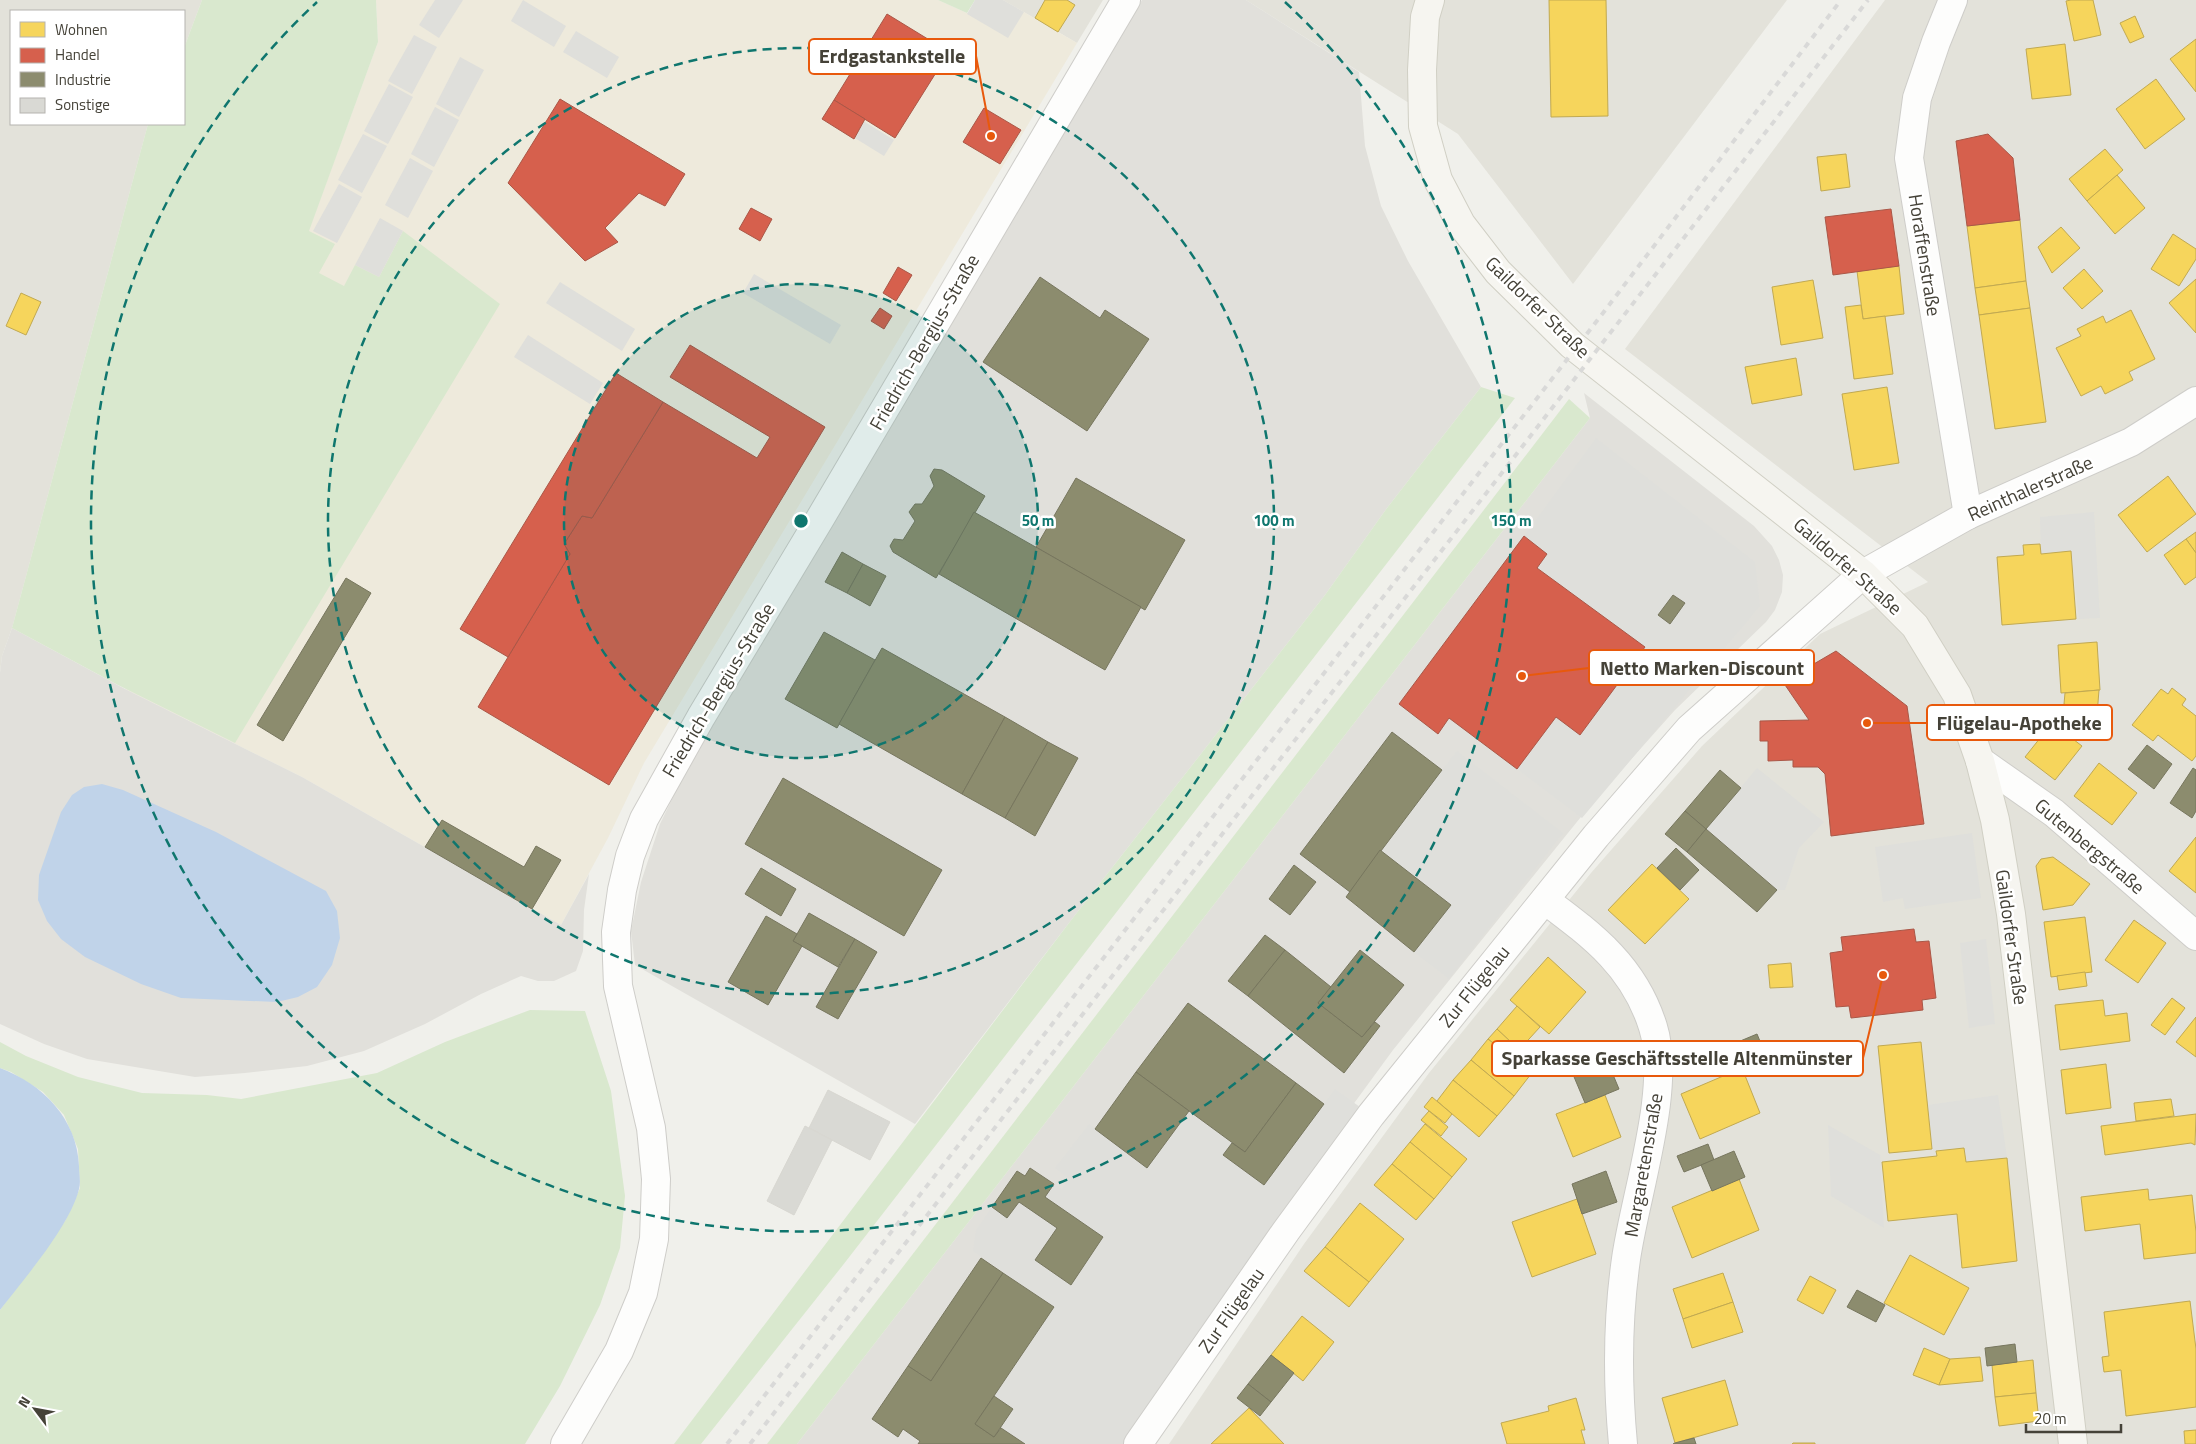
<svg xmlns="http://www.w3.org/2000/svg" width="2196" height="1444" viewBox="0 0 2196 1444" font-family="'Titillium Web',sans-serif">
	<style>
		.residential { fill: #e3e2da }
		.commercial { fill: #eeeadc }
		.industrial { fill: #e1e0db }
		.green { fill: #d9e8ce }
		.parking { fill: #dfdfdb }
		.water { fill: #c0d3e9 }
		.homes { fill: #f6d55c; stroke: #c1a951 }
		.shops { fill: #d6604d; stroke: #aa5747 }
		.industry { fill: #8c8c6e; stroke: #77765e }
		.building { fill: #d9d9d4; stroke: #d8d7d1 }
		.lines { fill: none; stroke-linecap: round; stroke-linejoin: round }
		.minor-casing { stroke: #cecdc9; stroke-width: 30 }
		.secondary-casing { stroke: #d0cfc4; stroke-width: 30 }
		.minor { stroke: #fdfdfc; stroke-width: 28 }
		.secondary { stroke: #f6f5f0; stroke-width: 28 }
		.rail { stroke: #d9d9d8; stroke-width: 4; stroke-dasharray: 6 6; stroke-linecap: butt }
		.ring { fill: none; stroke: #0f766e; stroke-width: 2.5; stroke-dasharray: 9 6 }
		.labels { text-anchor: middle; stroke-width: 5; stroke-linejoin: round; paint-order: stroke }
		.street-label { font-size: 19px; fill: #454238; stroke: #fff }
		.centre { fill: #0f766e; stroke: #fff; stroke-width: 2.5 }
		.ring-label { font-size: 15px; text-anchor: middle; font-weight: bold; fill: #0f766e; stroke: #fff; stroke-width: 5; stroke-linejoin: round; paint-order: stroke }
		.leader { fill: none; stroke: #e8590c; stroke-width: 2 }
		.callout-dot { fill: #e8590c; stroke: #fff; stroke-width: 2 }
		.callout { fill: #fff; stroke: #e8590c; stroke-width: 2 }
		.callout-label { font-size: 20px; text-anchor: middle; font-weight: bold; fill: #454238 }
	</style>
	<rect width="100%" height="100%" fill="#f0f0eb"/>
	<!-- residential -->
	<g class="residential">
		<path d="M0 0H202L184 48V11H11V124H148L12 628 2 656 0 673Z"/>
		<path d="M1003 0H1103L1077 43Z"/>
		<path d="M1246 0H1787L1573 284 1458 134Z"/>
		<path d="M1885 0H2196V1444H1169L1304 1244 1429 1073 1591 873 1702 746 1820 634 1928 582 1625 349Z"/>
	</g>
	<!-- commercial -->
	<path class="commercial" d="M376 0H938L967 13 1003 0 1077 43 644 763 608 838 561 925 302 777 125 689 224 591 221 469 378 42Z"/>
	<!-- industrial -->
	<g class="industrial">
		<path d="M1142 0H1246L1359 72 1365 146 1381 206 1408 261 1481 387 1387 508 1325 595 1072 919 915 1124 635 965 631 931 641 882 660 824 690 762Z"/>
		<path d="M1584 393 1754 526 1772 546 1779 560 1783 575 1782 592 1775 610 1766 622 1675 710 1593 802 1393 1050 1265 1225 1114 1444H797L1590 418Z"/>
		<path d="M12 628 125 689 302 777 561 925 589 874 584 910 583 951 576 971 554 981H538L521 976 481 994 425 1024 364 1051 307 1066 245 1073 195 1077 87 1059 44 1044 0 1024V673L2 656Z"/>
	</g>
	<!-- green -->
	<g class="green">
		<path d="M202 0H376L378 42 309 231 335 244 319 273 344 286 355 265 379 277 403 231 500 304 235 743 118 685 12 628 148 124H184V48Z"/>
		<path d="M938 0H975L967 13Z"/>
		<path d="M1481 387 1515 398 843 1265 701 1444H674L1072 919 1325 595 1387 508Z"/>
		<path d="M1569 399 1590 418 797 1444H767Z"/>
		<path d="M530 1010 585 1011 611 1091 625 1196 620 1248 600 1305 560 1386 525 1444H0V1310L65 1221 80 1188 78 1149 64 1115 43 1092 11 1072 0 1068V1042L26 1056 78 1077 142 1093 207 1095 241 1099 377 1073 445 1042Z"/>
	</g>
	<!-- parking -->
	<g class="parking">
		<path d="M435 0H463L439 38 419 25Z"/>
		<path d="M523 0 566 26 554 47 511 21Z"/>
		<path d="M975 0H1003L1024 12 1008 38 967 14Z"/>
		<path d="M576 31 619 57 607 78 563 52Z"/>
		<path d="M414 35 437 47 412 94 388 81Z"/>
		<path d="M460 57 484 70 459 117 436 104Z"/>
		<path d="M389 84 413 97 388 144 364 131Z"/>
		<path d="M834 103 894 140 884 156 824 119Z"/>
		<path d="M435 107 459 120 434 167 411 154Z"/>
		<path d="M363 134 387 146 362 193 338 180Z"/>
		<path d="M410 158 433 171 408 218 385 205Z"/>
		<path d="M339 184 362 197 337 243 313 231Z"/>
		<path d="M380 218 403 231 379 277 355 265Z"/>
		<path d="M754 274 841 325 830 344 743 293Z"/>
		<path d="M560 282 635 329 622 351 546 303Z"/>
		<path d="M528 335 603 383 590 404 514 357Z"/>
		<path d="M1596 438 1755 562 1760 606 1582 818 1517 769 1556 717 1580 735 1644 647 1537 568 1547 554 1524 536Z"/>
		<path d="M2094 512 2100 618 2079 619 2071 552 2041 554 2040 517Z"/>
		<path d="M1457 751 1563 833 1449 979 1414 952 1451 905 1380 850Z"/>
		<path d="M1757 768 1824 822 1799 848 1785 890H1777L1706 829Z"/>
		<path d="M1972 833 1981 898 1905 909 1903 898 1883 902 1875 847Z"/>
		<path d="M1986 939 1995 1024 1969 1028 1960 943Z"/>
		<path d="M1335 1089 1371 1115 1138 1444H1025L1001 1428 1013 1409 994 1396 1054 1307 973 1251 976 1230 992 1207 1007 1218 1019 1202 1057 1228 1035 1260 1071 1285 1103 1237 1045 1197 1054 1184 1062 1189 1069 1179 1055 1168 1089 1124 1147 1167 1189 1111 1232 1143 1223 1155 1264 1185Z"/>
		<path d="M1998 1095 2007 1158 1966 1162 1964 1148 1936 1151 1932 1149 1928 1105Z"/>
		<path d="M1828 1125 1880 1155 1884 1228 1831 1196Z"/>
	</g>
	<!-- water -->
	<g class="water">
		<path d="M102 784 123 790 216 832 326 891 337 911 340 938 332 965 317 987 298 997 277 1002 181 998 141 984 85 957 61 939 47 921 38 900 39 875 61 812 72 795 84 787Z"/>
		<path d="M0 1068C43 1084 77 1119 79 1166 79 1173 81 1182 79 1189 70 1226 24 1279 0 1310Z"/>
	</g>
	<!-- homes -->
	<g class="homes">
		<path d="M1045 0H1067L1075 5 1058 32 1035 18Z"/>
		<path d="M1549 0H1606L1608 116 1551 117Z"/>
		<path d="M2071 0H2093L2101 35 2074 41 2066 1Z"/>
		<path d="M2135 16 2144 37 2130 43 2120 23Z"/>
		<path d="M2196 39V92L2170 59Z"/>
		<path d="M2065 44 2071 95 2032 99 2026 49Z"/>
		<path d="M2156 79 2185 119 2145 149 2116 109Z"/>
		<path d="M2105 149 2123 170 2087 201 2069 179Z"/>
		<path d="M1846 154 1850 187 1821 191 1817 157Z"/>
		<path d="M2117 175 2145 208 2115 234 2087 201Z"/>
		<path d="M2020 220 2026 281 1975 288 1967 226Z"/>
		<path d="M2061 227 2080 248 2052 273 2038 247Z"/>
		<path d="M2173 234 2196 249V259L2179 286 2151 269Z"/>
		<path d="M1899 266 1904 314 1863 319 1857 271Z"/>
		<path d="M2084 269 2103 291 2082 309 2063 288Z"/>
		<path d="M2196 279V333L2169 303Z"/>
		<path d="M1813 280 1823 338 1781 345 1772 287Z"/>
		<path d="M2026 281 2030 308 1979 315 1975 288Z"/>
		<path d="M21 293 41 302 26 335 6 326Z"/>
		<path d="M1861 305 1863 319 1885 316 1893 374 1854 379 1845 307Z"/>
		<path d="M2030 308 2046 422 1995 429 1979 315Z"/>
		<path d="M2131 310 2155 359 2129 372 2133 380 2105 394 2101 386 2081 396 2056 348 2081 336 2077 329 2103 316 2106 323Z"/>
		<path d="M1796 358 1802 395 1752 404 1745 367Z"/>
		<path d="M1887 387 1899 463 1854 470 1842 394Z"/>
		<path d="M2168 476 2196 514 2147 552 2118 515Z"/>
		<path d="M2196 532V553L2186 539Z"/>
		<path d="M2186 539 2196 553V577L2185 585 2164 555Z"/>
		<path d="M2040 544 2041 554 2071 551 2076 619 2002 625 1997 557 2024 555 2023 545Z"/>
		<path d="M2097 642 2100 690 2061 693 2058 645Z"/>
		<path d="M2172 688 2186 699 2182 705 2196 716V756L2192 761 2158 735 2153 741 2132 725 2161 689 2168 694Z"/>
		<path d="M2099 690 2097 715 2064 704 2065 693Z"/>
		<path d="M2052 723 2082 746 2055 780 2025 757Z"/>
		<path d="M2099 763 2137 793 2112 825 2074 796Z"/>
		<path d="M2196 837V893L2169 871Z"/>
		<path d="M2053 857 2090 884 2073 905 2043 910 2036 866 2041 859Z"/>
		<path d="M1652 864 1689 899 1645 944 1608 910Z"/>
		<path d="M2085 917 2092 972 2051 977 2044 922Z"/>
		<path d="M2134 920 2166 943 2138 983 2105 960Z"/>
		<path d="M1548 957 1586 992 1549 1034 1510 1000Z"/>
		<path d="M1791 963 1793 987 1770 988 1768 965Z"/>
		<path d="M2085 972 2087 986 2059 990 2057 976Z"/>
		<path d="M2172 998 2185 1008 2165 1035 2151 1025Z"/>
		<path d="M2103 1000 2105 1016 2127 1013 2130 1041 2060 1050 2055 1005Z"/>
		<path d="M1517 1006 1540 1027 1519 1050 1497 1029Z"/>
		<path d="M2196 1017V1057L2176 1042Z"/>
		<path d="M1497 1029 1512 1043 1504 1052 1488 1039Z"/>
		<path d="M1488 1039 1531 1074 1514 1096 1471 1060Z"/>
		<path d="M1921 1042 1932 1149 1889 1153 1878 1046Z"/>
		<path d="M1471 1060 1514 1096 1497 1116 1453 1080Z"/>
		<path d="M2106 1064 2111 1108 2066 1114 2061 1070Z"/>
		<path d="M1742 1068 1760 1113 1700 1139 1681 1094Z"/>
		<path d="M1453 1080 1497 1116 1479 1137 1437 1101Z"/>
		<path d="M1605 1095 1621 1137 1573 1157 1556 1114Z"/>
		<path d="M1432 1097 1452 1114 1445 1123 1424 1107Z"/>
		<path d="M2171 1099 2174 1116 2136 1121 2134 1103Z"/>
		<path d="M1429 1111 1448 1127 1441 1136 1421 1120Z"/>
		<path d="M2196 1114 2195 1145 2191 1143 2105 1155 2101 1126Z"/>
		<path d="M1425 1124 1467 1159 1452 1177 1410 1142Z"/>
		<path d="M1410 1142 1452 1177 1434 1199 1392 1164Z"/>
		<path d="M1964 1148 1966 1162 2007 1158 2017 1261 1962 1268 1957 1214 1888 1221 1882 1162 1937 1156 1936 1151Z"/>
		<path d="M1392 1164 1434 1199 1416 1220 1374 1185Z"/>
		<path d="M1739 1179 1759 1230 1692 1258 1672 1207Z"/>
		<path d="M2148 1189 2149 1200 2192 1195 2196 1232V1253L2144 1259 2140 1224 2085 1231 2081 1197Z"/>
		<path d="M1577 1199 1596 1254 1532 1277 1512 1222Z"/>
		<path d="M1360 1203 1404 1239 1369 1282 1325 1247Z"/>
		<path d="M1325 1247 1369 1282 1349 1307 1304 1271Z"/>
		<path d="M1910 1255 1969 1288 1944 1335 1884 1303Z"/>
		<path d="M1723 1273 1733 1302 1683 1319 1673 1289Z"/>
		<path d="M1810 1276 1836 1290 1823 1314 1797 1300Z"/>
		<path d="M2190 1301 2196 1349V1407L2126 1416 2121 1370 2104 1372 2102 1357 2109 1356 2104 1312Z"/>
		<path d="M1733 1302 1743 1332 1692 1348 1683 1319Z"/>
		<path d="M1302 1316 1334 1342 1303 1381 1271 1355Z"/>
		<path d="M1924 1348 1950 1359 1939 1385 1913 1375Z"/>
		<path d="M1980 1357 1983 1381 1939 1385 1950 1359Z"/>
		<path d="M2033 1360 2036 1393 1995 1397 1992 1365Z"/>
		<path d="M1725 1380 1738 1425 1675 1443 1662 1398Z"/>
		<path d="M2036 1393 2039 1421 1999 1426 1995 1397Z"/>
		<path d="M1576 1398 1585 1430H1581L1585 1444H1507L1501 1423 1549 1411 1548 1406Z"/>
		<path d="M1249 1408 1284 1444H1211Z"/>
		<path d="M2196 1430V1444H2185L2184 1431Z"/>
		<path d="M1793 1443H1815V1444H1792Z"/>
	</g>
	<!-- shops -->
	<g class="shops">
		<path d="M887 14 949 52 895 138 834 100Z"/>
		<path d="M560 99 685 174 665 206 639 193 605 228 618 242 585 261 508 183Z"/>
		<path d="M834 100 865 119 854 139 822 119Z"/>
		<path d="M984 108 1021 130 1000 164 963 142Z"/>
		<path d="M1988 134 2013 158 2020 220 1967 226 1956 141Z"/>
		<path d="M751 208 772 219 760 241 739 229Z"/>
		<path d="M1891 209 1899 266 1833 275 1825 217Z"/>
		<path d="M898 267 912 275 896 301 883 293Z"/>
		<path d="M880 308 892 316 884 329 871 321Z"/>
		<path d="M690 345 825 427 609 785 478 707 570 554 564 544 582 516 592 518 663 402 757 458 770 437 670 377Z"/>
		<path d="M616 373 663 402 592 518 582 516 564 544 570 554 508 657 460 629Z"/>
		<path d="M1524 536 1547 554 1537 568 1645 647 1580 735 1556 717 1517 769 1449 718 1438 734 1399 704Z"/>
		<path d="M1836 651 1907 706 1924 824 1831 836 1825 774 1818 767H1793V760L1768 761V741H1760V721L1809 720 1783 682Z"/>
		<path d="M1914 929 1916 942 1929 941 1936 998 1922 1000 1923 1010 1851 1018 1849 1006 1836 1007 1830 953 1843 951 1841 937Z"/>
	</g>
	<!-- industry -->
	<g class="industry">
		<path d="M1040 277 1100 318 1105 310 1149 339 1087 431 983 362Z"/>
		<path d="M934 469 942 470 985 496 936 578 893 552 890 546 894 539 903 540 915 521 909 512 915 504H922L934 486 930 476Z"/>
		<path d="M1076 478 1185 540 1145 610 1036 547Z"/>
		<path d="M974 512 1141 607 1105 670 939 574Z"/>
		<path d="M842 552 863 564 847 593 825 582Z"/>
		<path d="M863 564 886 576 870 606 847 593Z"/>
		<path d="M346 578 371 593 283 741 257 725Z"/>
		<path d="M1673 595 1685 603 1670 624 1658 615Z"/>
		<path d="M824 632 875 660 837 728 785 699Z"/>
		<path d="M882 648 1005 717 962 794 839 724Z"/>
		<path d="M1005 717 1048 742 1005 818 962 794Z"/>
		<path d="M1392 732 1442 770 1350 892 1300 854Z"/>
		<path d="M1048 742 1078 758 1035 836 1005 818Z"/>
		<path d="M2147 745 2172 764 2154 789 2128 769Z"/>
		<path d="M2193 768 2196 770V811L2192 818 2170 803Z"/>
		<path d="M1720 770 1741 788 1706 829 1685 811Z"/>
		<path d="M783 778 942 870 904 936 745 844Z"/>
		<path d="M1685 811 1706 829 1687 852 1665 834Z"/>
		<path d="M442 820 524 867 536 846 561 860 532 909 425 847Z"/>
		<path d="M1706 829 1777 890 1757 912 1687 852Z"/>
		<path d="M1676 848 1699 870 1680 890 1657 868Z"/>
		<path d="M1380 850 1451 905 1414 952 1346 897Z"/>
		<path d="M1294 865 1316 882 1290 915 1269 899Z"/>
		<path d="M761 868 796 889 781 916 745 894Z"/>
		<path d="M809 913 855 939 838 967 793 941Z"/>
		<path d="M766 916 797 934 793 941 802 946 768 1005 728 982Z"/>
		<path d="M1265 935 1285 950 1248 996 1228 981Z"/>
		<path d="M855 939 877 952 838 1019 816 1007Z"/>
		<path d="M1285 950 1331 987 1318 1003 1362 1037 1375 1022 1380 1026 1344 1073 1248 996Z"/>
		<path d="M1360 950 1404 985 1362 1037 1318 1003Z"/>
		<path d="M1188 1003 1296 1083 1245 1152 1136 1072Z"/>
		<path d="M1757 1034 1767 1058 1724 1076 1714 1052Z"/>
		<path d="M1606 1058 1619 1089 1585 1103 1572 1072Z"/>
		<path d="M1136 1072 1189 1111 1147 1168 1095 1129Z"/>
		<path d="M1296 1083 1324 1104 1264 1185 1223 1155 1232 1143 1245 1152Z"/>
		<path d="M1708 1144 1714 1160 1684 1172 1677 1156Z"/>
		<path d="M1734 1151 1745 1177 1712 1191 1701 1165Z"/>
		<path d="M1030 1168 1054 1184 1045 1197 1103 1237 1071 1285 1035 1260 1057 1228 1019 1202 1007 1218 992 1207 1017 1171 1025 1176Z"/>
		<path d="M1606 1171 1617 1202 1582 1214 1572 1184Z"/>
		<path d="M981 1258 1003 1273 931 1381 908 1366Z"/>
		<path d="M1003 1273 1054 1307 975 1424 994 1437 1001 1428 1025 1444H918L920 1441 903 1429 898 1437 872 1419 908 1366 931 1381Z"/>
		<path d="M1857 1290 1885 1305 1876 1322 1847 1307Z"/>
		<path d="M2015 1344 2017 1362 1987 1366 1985 1348Z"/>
		<path d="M1271 1355 1294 1373 1271 1402 1248 1384Z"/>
		<path d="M1248 1384 1271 1402 1260 1416 1237 1398Z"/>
		<path d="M994 1396 1013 1409 994 1437 975 1424Z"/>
		<path d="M1694 1438 1696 1444H1673L1675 1443Z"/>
	</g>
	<!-- building -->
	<g class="building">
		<path d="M828 1090 890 1122 870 1160 809 1128Z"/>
		<path d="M805 1126 832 1140 794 1215 767 1201Z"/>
	</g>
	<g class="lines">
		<!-- minor casing -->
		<g class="minor-casing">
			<g id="minor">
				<path d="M1953 0 1936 42 1917 98 1909 158 1968 515"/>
				<path d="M1980 761 2054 813 2196 936"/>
				<path d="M1545 900C1593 936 1634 966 1653 1027 1672 1088 1635 1195 1626 1259 1617 1322 1617 1380 1623 1444"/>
				<path d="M565 1444 619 1351 643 1293 654 1239 656 1179 651 1128 618 986 616 932 622 890 630 856 644 819 701 717 821 517 1126 0"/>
				<path d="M1138 1444 1286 1231 1371 1115 1596 836 1689 729 1863 574 1968 515 2131 442 2196 401"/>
			</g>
		</g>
		<!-- secondary casing -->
		<g class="secondary-casing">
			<path id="secondary" d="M1430 0 1425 17 1422 70 1423 126 1438 180 1461 224 1498 272 1572 345 1863 574 1915 626 1957 695 1980 761 1995 820 2011 914 2073 1444"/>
		</g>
		<!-- minor -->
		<use href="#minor" class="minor"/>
		<!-- secondary -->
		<use href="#secondary" class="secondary"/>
		<!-- rail -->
		<g class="rail">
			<path d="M727 1444 1603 313 1841 0"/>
			<path d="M750 1444 1868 0"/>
		</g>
	</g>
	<!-- distance rings -->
	<circle cx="801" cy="521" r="237" fill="#0f766e" fill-opacity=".12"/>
	<g class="ring">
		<circle cx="801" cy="521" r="237"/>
		<circle cx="801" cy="521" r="473"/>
		<path d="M1285 2A710 710 0 1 1 317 2"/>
	</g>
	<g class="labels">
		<!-- street labels -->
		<g class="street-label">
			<text transform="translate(1925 255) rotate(81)" y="7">Horaffenstraße</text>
			<text transform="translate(1538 307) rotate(44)" y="7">Gaildorfer Straße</text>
			<text transform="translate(924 342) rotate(-60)" y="7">Friedrich-Bergius-Straße</text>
			<text transform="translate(2030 488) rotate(-24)" y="7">Reinthalerstraße</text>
			<text transform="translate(1848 566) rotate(41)" y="7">Gaildorfer Straße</text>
			<text transform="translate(718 690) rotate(-59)" y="7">Friedrich-Bergius-Straße</text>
			<text transform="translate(2090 846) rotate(40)" y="7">Gutenbergstraße</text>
			<text transform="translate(2012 937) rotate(82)" y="7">Gaildorfer Straße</text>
			<text transform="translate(1474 986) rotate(-51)" y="7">Zur Flügelau</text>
			<text transform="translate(1643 1165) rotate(-80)" y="7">Margaretenstraße</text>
			<text transform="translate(1231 1310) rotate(-55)" y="7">Zur Flügelau</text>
		</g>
	</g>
	<circle cx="801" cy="521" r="8" class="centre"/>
	<g class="ring-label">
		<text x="1038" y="526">50 m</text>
		<text x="1274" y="526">100 m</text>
		<text x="1511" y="526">150 m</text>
	</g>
	<!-- callouts -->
	<path class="leader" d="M991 136L976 56M1522 676L1589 668M1867 723L1927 723M1883 975L1863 1058"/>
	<g class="callout-dot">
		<circle cx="991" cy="136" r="5"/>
		<circle cx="1522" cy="676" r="5"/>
		<circle cx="1867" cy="723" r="5"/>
		<circle cx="1883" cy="975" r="5"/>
	</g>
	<g class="callout">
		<rect x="809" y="39" width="167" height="35" rx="5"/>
		<rect x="1589" y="650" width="225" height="35" rx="5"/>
		<rect x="1927" y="705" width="185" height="35" rx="5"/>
		<rect x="1492" y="1041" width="371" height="35" rx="5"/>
	</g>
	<g class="callout-label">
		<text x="892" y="63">Erdgastankstelle</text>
		<text x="1702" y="675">Netto Marken-Discount</text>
		<text x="2019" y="730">Flügelau-Apotheke</text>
		<text x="1677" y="1065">Sparkasse Geschäftsstelle Altenmünster</text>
	</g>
	<!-- legend -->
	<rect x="10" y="10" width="175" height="115" fill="#ffffff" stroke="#b5b3af"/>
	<rect x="20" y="22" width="25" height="15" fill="#f6d55c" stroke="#b5b3af"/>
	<text x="55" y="35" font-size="15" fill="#454238">Wohnen</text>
	<rect x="20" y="48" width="25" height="15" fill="#d6604d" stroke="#b5b3af"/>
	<text x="55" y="60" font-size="15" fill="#454238">Handel</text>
	<rect x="20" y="72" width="25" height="15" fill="#8c8c6e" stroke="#b5b3af"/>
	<text x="55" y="85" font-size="15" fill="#454238">Industrie</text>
	<rect x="20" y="98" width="25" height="15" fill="#d9d9d4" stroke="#b5b3af"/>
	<text x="55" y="110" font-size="15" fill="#454238">Sonstige</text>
	<!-- north arrow -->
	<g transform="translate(35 1409) rotate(302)" stroke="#ffffff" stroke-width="4" paint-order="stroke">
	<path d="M0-4L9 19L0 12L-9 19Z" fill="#454238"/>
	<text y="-8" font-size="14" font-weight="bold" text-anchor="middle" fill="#454238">N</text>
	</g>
	<!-- scale -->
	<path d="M2026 1424v8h95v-8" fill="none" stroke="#454238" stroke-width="2.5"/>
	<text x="2034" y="1424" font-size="15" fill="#454238" stroke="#ffffff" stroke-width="4" paint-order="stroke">20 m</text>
</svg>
